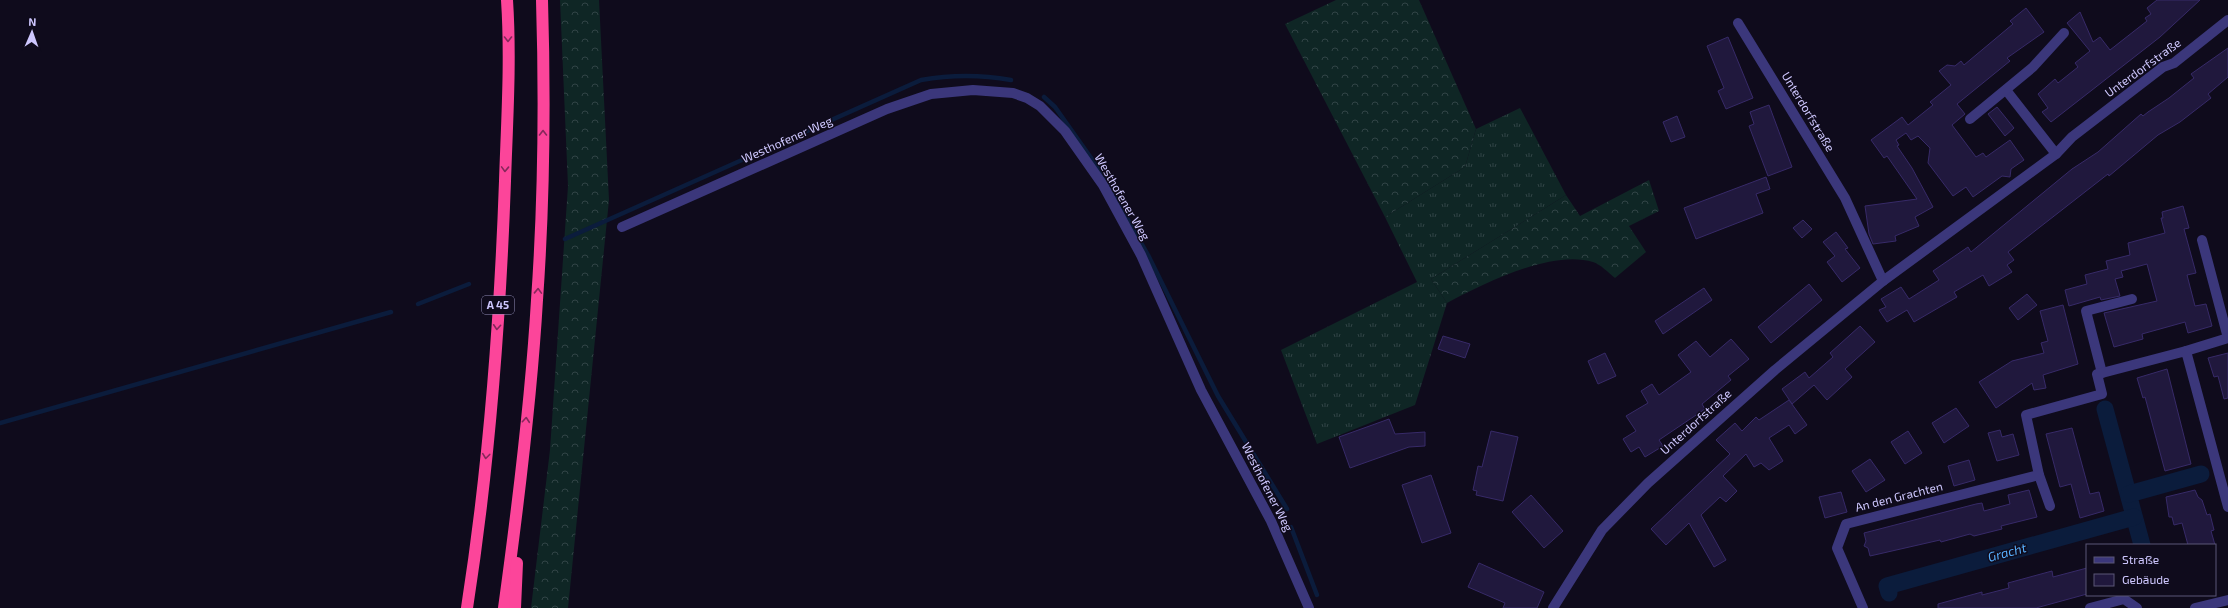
<svg xmlns="http://www.w3.org/2000/svg" width="2228" height="608" viewBox="0 0 2228 608" font-family="'Exo 2',sans-serif">
	<style>
		.grass { fill: url(#grass-tufts) }
		.forest { fill: url(#forest-crowns) }
		.lines { fill: none; stroke-linecap: round; stroke-linejoin: round }
		.stream { stroke: #0b1c3c; stroke-width: 4.5 }
		.canal { stroke: #0b1c3c; stroke-width: 17 }
		.building { fill: #20183d; stroke: #372a68 }
		.minor { stroke: #3b377b; stroke-width: 10 }
		.motorway { stroke: #fc459a; stroke-width: 12 }
		.oneway { stroke: #86285b }
		.labels { text-anchor: middle; stroke-width: 3; stroke-linejoin: round; paint-order: stroke }
		.shield { fill: #0f0b1c; stroke: #958fba; stroke-width: 1 }
		.shield-label { font-size: 11px; font-weight: bold; fill: #cec7fe }
		.street-label { font-size: 12px; fill: #cec7fe; stroke: #0f0b1c }
		.water-label { font-size: 13px; font-style: italic; fill: #57aefc; stroke: #0f0b1c }
	</style>
	<defs>
		<pattern id="grass-tufts" width="24" height="20" patternUnits="userSpaceOnUse"><rect width="24" height="20" fill="#0f2625"/><path d="M3 7l-1-3M5 7V3M7 7l1-3M15 17l-1-3M17 17v-4M19 17l1-3" fill="none" stroke="#314446"/></pattern>
		<pattern id="forest-crowns" width="20" height="18" patternUnits="userSpaceOnUse"><rect width="20" height="18" fill="#0f2625"/><path d="M2 6a3 3 0 1 1 6 0M12 15a3 3 0 1 1 6 0" fill="none" stroke="#314446"/></pattern>
	</defs>
	<rect width="100%" height="100%" fill="#0f0b1c"/>
	<!-- grass -->
	<path class="grass" d="M1520 108 1566 195 1431 279 1447 303 1415 405 1317 444 1281 350 1417 282 1385 217 1465 167 1476 129Z"/>
	<!-- forest -->
	<g class="forest">
		<path d="M560 0H599L609 200 568 608H531L550 450 568 186Z"/>
		<path d="M1336 0H1419L1476 129 1465 167 1385 217 1285 24Z"/>
		<path d="M1649 180 1659 211 1629 226 1646 252 1615 278C1609 273 1600 264 1593 262 1552 249 1483 284 1447 303L1431 279 1566 195 1580 216Z"/>
	</g>
	<g class="lines">
		<!-- stream -->
		<g class="stream">
			<path d="M1044 97 1055 107 1101 172 1148 255 1218 396 1287 509"/>
			<path d="M565 239 921 80C950 75 982 75 1011 80"/>
			<path d="M418 304 469 284"/>
			<path d="M0 423 391 312"/>
			<path d="M1291 527 1317 595"/>
		</g>
		<!-- canal -->
		<g class="canal">
			<path d="M2105 409 2142 545"/>
			<path d="M2129 494 2201 474"/>
			<path d="M1889 593 1887 586 2134 517"/>
		</g>
	</g>
	<!-- building -->
	<g class="building">
		<path d="M2157 0H2200L2160 37 2051 122 2042 112 2048 108 2038 94 2055 79 2058 83 2078 67 2075 63 2090 51 2067 23 2080 12 2093 42 2100 37 2110 50 2147 21 2145 18 2151 14 2147 8Z"/>
		<path d="M2026 8 2044 32 2007 58 2010 61 1957 104 1965 114 1952 125 1976 157 1983 153 1986 157 2010 140 2024 160 2011 169 2010 177 2002 176 1973 197 1966 187 1953 196 1928 163 1930 148 1918 136 1911 140 1906 133 1896 140 1899 145 1897 146 1912 168 1933 207 1915 217 1919 226 1895 236 1896 241 1873 244 1869 234 1865 206 1917 199 1887 156 1884 158 1871 140 1902 117 1908 125 1933 105 1930 102 1951 85 1939 71 1947 65 1955 66 1961 61 1964 65 2013 24 2010 21Z"/>
		<path d="M1728 37 1753 98 1726 109 1718 91 1724 88 1707 46Z"/>
		<path d="M2228 48V77L2208 94 2211 98 2180 122 2158 135 2109 176 2108 174 2008 252 2014 260 2007 265 2012 272 1989 286 1983 275 1954 292 1957 297 1914 322 1907 310 1887 322 1879 310 1886 307 1881 299 1901 287 1909 299 1939 280 1933 271 1968 247 1971 252 2072 169 2098 152 2141 114 2143 116 2148 112 2169 98 2194 78 2191 74Z"/>
		<path d="M1769 105 1792 167 1768 176 1749 126 1754 124 1750 112Z"/>
		<path d="M1997 107 2014 128 2005 136 1988 114Z"/>
		<path d="M1677 116 1685 137 1671 142 1663 122Z"/>
		<path d="M1766 177 1770 189 1756 194 1763 213 1696 239 1684 208Z"/>
		<path d="M2183 206 2189 228 2184 229 2196 273 2187 275 2195 306 2206 304 2212 326 2188 333 2185 322 2142 334 2143 339 2114 347 2104 313 2157 301 2147 264 2121 271 2123 277 2115 279 2120 296 2101 300 2100 297 2069 306 2065 290 2087 284 2085 275 2108 269 2106 261 2130 255 2128 243 2165 233 2161 218H2163L2162 212Z"/>
		<path d="M1803 220 1812 229 1802 238 1793 228Z"/>
		<path d="M1836 232 1848 248 1845 249 1860 268 1842 282 1827 262 1835 256 1823 242Z"/>
		<path d="M1809 284 1822 300 1771 343 1758 327Z"/>
		<path d="M1704 288 1712 300 1663 334 1655 321Z"/>
		<path d="M2027 294 2037 305 2018 320 2009 308Z"/>
		<path d="M2063 305 2078 364 2043 375 2046 388 2034 390 2032 383 1996 408 1979 382 2012 361 2044 353 2041 343 2048 341 2040 311Z"/>
		<path d="M1860 326 1875 342 1845 369 1852 377 1827 400 1814 385 1792 404 1782 389 1805 372 1809 378 1833 357 1830 353Z"/>
		<path d="M1443 336 1470 344 1465 358 1438 349Z"/>
		<path d="M1731 339 1749 359 1728 376 1731 380 1702 404 1705 409 1659 440 1663 446 1645 457 1639 447 1631 452 1623 439 1636 431 1626 416 1648 403 1641 391 1652 384 1659 395 1691 372 1678 355 1696 341 1710 357Z"/>
		<path d="M1605 353 1616 376 1598 384 1588 361Z"/>
		<path d="M2228 353V398L2224 399 2218 376 2214 377 2208 358Z"/>
		<path d="M2167 369 2191 464 2165 471 2145 397 2143 398 2137 378Z"/>
		<path d="M1789 400 1807 425 1795 434 1789 425 1769 438 1783 461 1769 470 1761 463 1754 467 1746 454 1723 476 1737 491 1726 502 1720 497 1701 515 1726 560 1714 567 1689 523 1666 545 1651 529 1730 454 1716 440 1735 423 1742 431 1756 417 1759 420Z"/>
		<path d="M1956 408 1969 426 1944 443 1932 423Z"/>
		<path d="M1389 419 1395 434 1425 432V446L1409 447 1350 468 1339 437Z"/>
		<path d="M2072 428 2090 494 2099 492 2104 511 2080 518 2071 484 2060 487 2046 434Z"/>
		<path d="M2000 430 2002 437 2013 434 2019 455 1997 461 1988 433Z"/>
		<path d="M1491 431 1518 437 1503 501 1476 495 1477 491 1473 490 1478 466 1482 467Z"/>
		<path d="M1908 431 1922 453 1905 464 1891 442Z"/>
		<path d="M1870 459 1885 480 1866 492 1852 471Z"/>
		<path d="M1969 460 1975 480 1954 486 1948 466Z"/>
		<path d="M1431 475 1451 533 1422 543 1402 485Z"/>
		<path d="M2029 490 2037 517 2001 526 2002 529 1974 536 1970 534 1941 542 1940 540 1870 556 1868 548 1864 546 1866 541 1864 533 1976 504 1982 503 1984 511 2010 504 2008 495Z"/>
		<path d="M2195 490 2198 497 2202 500 2207 515 2210 514 2214 530 2211 531 2215 545H2188L2182 523 2174 525 2172 517H2169L2166 497Z"/>
		<path d="M1841 492 1847 512 1825 518 1819 497Z"/>
		<path d="M1531 495 1563 531 1544 548 1512 512Z"/>
		<path d="M1479 563 1544 592 1537 608H1503L1505 603 1468 587Z"/>
		<path d="M2087 568V594L2036 608H1938V604L1982 592V595L2009 588 2008 583 2052 571 2053 577Z"/>
	</g>
	<g class="lines">
		<!-- minor -->
		<g class="minor">
			<path d="M1738 23 1845 198 1883 281"/>
			<path d="M2006 90 2056 154"/>
			<path d="M1970 119 2033 67 2064 33"/>
			<path d="M622 227 887 109 931 94 973 90 1013 93 1027 98 1040 106 1065 131 1103 185 1141 255 1201 390 1271 521 1309 608"/>
			<path d="M2202 240 2228 338"/>
			<path d="M2186 351 2228 338"/>
			<path d="M2102 373 2086 311 2132 299"/>
			<path d="M2039 475 2050 506"/>
			<path d="M1553 608 1602 530 1648 483 1775 370 1883 281 2056 154 2072 137 2163 67 2174 63 2228 20"/>
			<path d="M1863 608 1837 548 1846 524 2039 475 2026 415 2102 394 2097 374 2102 373 2186 351 2228 507"/>
			<path d="M2090 608 2124 599 2137 608"/>
			<path d="M2195 608 2228 600"/>
		</g>
		<!-- motorway -->
		<g class="motorway">
			<path d="M467 608C489 467 500 323 505 181 507 121 511 60 507 0"/>
			<path d="M504 608C518 506 531 403 537 300 544 201 545 100 542 0"/>
			<path d="M515 608 517 563"/>
		</g>
	</g>
	<!-- one-way arrows -->
	<defs><path id="oneway-chevron" d="M-2-3.5L2.5 0L-2 3.5" fill="none" stroke-width="1.6" stroke-linecap="round" stroke-linejoin="round"/></defs>
	<g class="oneway">
		<use href="#oneway-chevron" transform="translate(508 39) rotate(90)"/>
		<use href="#oneway-chevron" transform="translate(543 133) rotate(-90)"/>
		<use href="#oneway-chevron" transform="translate(505 169) rotate(92)"/>
		<use href="#oneway-chevron" transform="translate(538 291) rotate(-88)"/>
		<use href="#oneway-chevron" transform="translate(497 327) rotate(94)"/>
		<use href="#oneway-chevron" transform="translate(526 420) rotate(-85)"/>
		<use href="#oneway-chevron" transform="translate(486 456) rotate(97)"/>
	</g>
	<g class="labels">
		<!-- shield labels -->
		<rect class="shield" x="482" y="296" width="32" height="18" rx="3"/>
		<g class="shield-label">
			<text x="498" y="309">A 45</text>
		</g>
		<!-- street labels -->
		<g class="street-label">
			<text transform="translate(2143 68) rotate(-36)" y="4">Unterdorfstraße</text>
			<text transform="translate(1808 112) rotate(59)" y="4">Unterdorfstraße</text>
			<text transform="translate(787 140) rotate(-24)" y="4">Westhofener Weg</text>
			<text transform="translate(1122 197) rotate(60)" y="4">Westhofener Weg</text>
			<text transform="translate(1696 422) rotate(-42)" y="4">Unterdorfstraße</text>
			<text transform="translate(1267 487) rotate(63)" y="4">Westhofener Weg</text>
			<text transform="translate(1899 497) rotate(-14)" y="4">An den Grachten</text>
		</g>
		<!-- water labels -->
		<g class="water-label">
			<text transform="translate(2007 552) rotate(-15)" y="5">Gracht</text>
		</g>
	</g>
	<!-- legend -->
	<rect x="2086" y="544" width="130" height="52" fill="#0f0b1c" stroke="#5b5676"/>
	<rect x="2094" y="557" width="20" height="6" fill="#3b377b" stroke="#5b5676"/>
	<text x="2122" y="564" font-size="12" fill="#cec7fe">Straße</text>
	<rect x="2094" y="574" width="20" height="12" fill="#20183d" stroke="#5b5676"/>
	<text x="2122" y="584" font-size="12" fill="#cec7fe">Gebäude</text>
	<!-- north arrow -->
	<g transform="translate(32 32) rotate(2)" stroke="#0f0b1c" stroke-width="3" paint-order="stroke">
	<path d="M0-3L7 15L0 10L-7 15Z" fill="#cec7fe"/>
	<text y="-6" font-size="11" font-weight="bold" text-anchor="middle" fill="#cec7fe">N</text>
	</g>
</svg>
